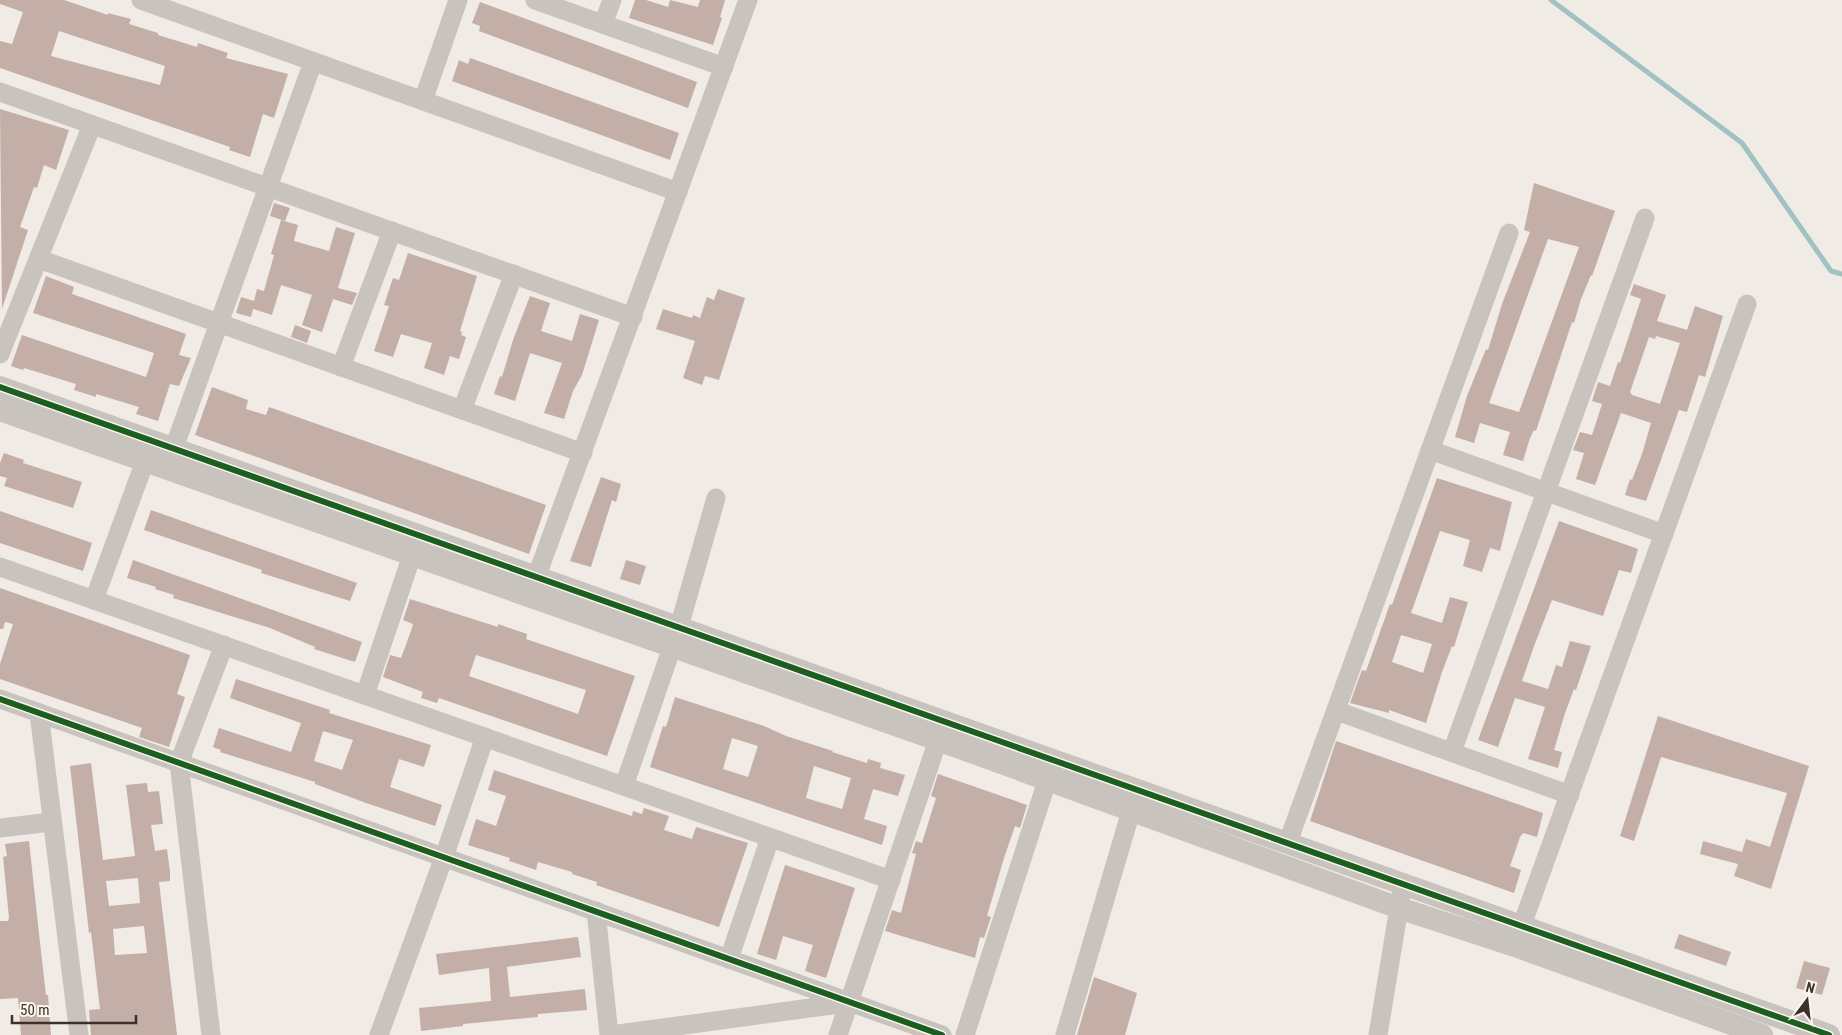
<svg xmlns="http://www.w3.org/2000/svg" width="1842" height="1035" viewBox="0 0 1842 1035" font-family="'Roboto Condensed',sans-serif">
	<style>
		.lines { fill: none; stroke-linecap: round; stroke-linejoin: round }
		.stream { stroke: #a1c2c1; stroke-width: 5 }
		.building { fill: #c3afa7; fill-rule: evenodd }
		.minor { stroke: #c9c3be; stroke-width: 19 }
		.tertiary { stroke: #c9c3be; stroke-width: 22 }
		.cycleway-casing { stroke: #fbf5ee; stroke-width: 9 }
		.cycleway { stroke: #1b5e20; stroke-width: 6 }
	</style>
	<rect width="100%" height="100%" fill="#f0ebe5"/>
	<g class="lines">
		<!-- stream -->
		<path class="stream" d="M1551 0 1742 143 1831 271 1842 274"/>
	</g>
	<!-- building -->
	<g class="building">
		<path d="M0 0H64L108 15V13L131 19 129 24 158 33V35L197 47 198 43 228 53 226 58 288 74 274 118 263 114 250 157 229 150 230 147 0 68V41L12 44 23 12 0 4ZM59 31 165 66 160 85 51 56Z"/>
		<path d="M635 0H646L668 7 670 0 698 7 700 0H725L720 17 722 18 713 45 629 18Z"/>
		<path d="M480 2 697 82 688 108 479 31 480 26 472 23Z"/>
		<path d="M470 58 679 133 670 160 452 81 459 60 468 64Z"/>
		<path d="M0 109 69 130 56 170 44 165 37 188 34 187 20 227 28 230 2 309Z"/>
		<path d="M1534 183 1615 211 1592 276 1591 275 1581 299 1574 323 1572 322 1536 431 1534 430 1530 438 1523 461 1503 455 1510 432 1480 423 1474 443 1455 437 1467 396 1486 349 1488 350 1502 304 1530 232 1524 230ZM1548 239 1579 247 1519 412 1489 403Z"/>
		<path d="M274 203 290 208 285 221 270 216Z"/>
		<path d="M281 220 298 225 294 241 329 251 336 227 355 233 338 288 357 293 352 305 333 299 322 332 302 325 312 295 281 285 272 315 253 309 251 317 236 313 241 297 254 301 257 289 264 291 274 255 271 254Z"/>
		<path d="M408 253 477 276 460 331 462 332 461 335 466 337 459 359 450 356 444 375 424 368 432 343 401 334 393 357 374 351 389 306 384 305 393 278 399 280Z"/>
		<path d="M46 276 74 287 72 294 186 334 179 355 191 358 179 386 170 384 158 421 136 414 139 407 96 394V397L74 390 76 384 24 368 23 370 11 366 22 335 146 377 154 353 33 313Z"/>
		<path d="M1634 284 1666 295 1657 321 1687 330 1695 306 1723 316 1705 377 1699 375 1687 412 1679 410 1646 501 1625 495 1630 479 1632 480 1642 454 1651 423 1621 413 1595 485 1576 479 1584 453 1573 450 1580 432 1592 435 1602 404 1592 401 1598 382 1610 386 1618 362 1620 363 1641 299 1630 295ZM1656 336 1680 343 1660 404 1632 395 1630 392 1649 337 1655 339Z"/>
		<path d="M718 289 745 298 719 380 705 376 702 385 683 378 695 341 656 329 663 309 692 318 693 315 700 318 707 297 714 300Z"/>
		<path d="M530 296 550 303 541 331 572 341 580 314 599 320 582 375 573 391 564 419 544 413 562 363 530 353 515 401 494 394 500 376 502 377 513 340Z"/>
		<path d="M295 325 311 331 307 343 291 337Z"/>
		<path d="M212 387 248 400 246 409 266 415 269 407 546 505 529 554 195 435Z"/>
		<path d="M4 453 24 460 23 463 82 482 73 508 4 486 7 478 0 476V463Z"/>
		<path d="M601 477 621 484 616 502 612 500 591 567 570 561Z"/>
		<path d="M1437 478 1512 502 1500 551 1490 548 1482 572 1463 566 1470 540 1440 531 1411 613 1442 623 1450 597 1468 602 1454 647 1452 646 1442 672 1426 723 1389 710V713L1350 703 1362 670 1366 671 1390 604 1392 605ZM1401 635 1432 644 1423 673 1392 662Z"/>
		<path d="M151 510 357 583 350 601 261 573 262 570 144 530Z"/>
		<path d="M0 511 92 543 83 571 0 543Z"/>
		<path d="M1559 521 1638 549 1631 573 1619 570 1603 616 1552 600 1534 646 1522 681 1548 689 1556 665 1562 667 1570 641 1591 646 1576 690 1574 689 1565 713 1554 750 1562 752 1558 768 1528 759 1545 707 1515 698 1498 747 1478 740Z"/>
		<path d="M133 560 362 642 355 662 314 649 315 647 270 628 173 598 174 595 155 589 156 587 127 578Z"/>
		<path d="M626 560 646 566 640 585 620 579Z"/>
		<path d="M0 588 190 655 177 694 185 697 169 747 139 737 142 728 0 679V664L13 624 5 622 3 629H0Z"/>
		<path d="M410 599 498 627V624L527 634 526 639 635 676 607 756 439 698 437 703 421 698 423 692 383 677 390 655 401 658 411 631 413 624 403 620ZM476 655 586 690 578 714 469 676Z"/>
		<path d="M236 679 330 710 329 713 431 745 424 767 399 759 390 787 442 805 435 826 366 803 315 784V782L220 752 221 750 213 747 219 728 291 752 301 723 230 698ZM323 731 353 740 342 770 314 761Z"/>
		<path d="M675 697 764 726 786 736 833 751 832 752 867 763 868 759 881 763 880 768 905 775 898 796 873 789 864 819 887 826 882 845 650 767 663 726 666 727ZM732 738 758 746 748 777 723 769ZM814 766 851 778 842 809 806 798Z"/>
		<path d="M1658 716 1809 766 1771 889 1734 876 1738 864 1700 854 1703 841 1742 852 1746 839 1770 847 1787 793 1661 757 1634 841 1620 836Z"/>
		<path d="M1336 741 1543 813 1537 837 1523 833 1520 837 1510 866 1521 870 1514 893 1310 821Z"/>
		<path d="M91 763 103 860 135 856 126 785 147 783 148 792 159 791 163 824 151 825 155 851 167 849 170 872V881L159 882 177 1035H91L89 1010 100 1009 91 932 89 933 70 766ZM138 878 140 903 109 906 106 881ZM144 926 147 953 115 955 113 929Z"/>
		<path d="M494 770 632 816 633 811 642 814 644 808 669 816 664 830 692 839 696 827 748 843 719 927 596 885 597 882 572 874V872L538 862 536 870 509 861 510 858 468 845 476 819 496 826 506 796 488 790Z"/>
		<path d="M938 774 1027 805 1020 828 1015 826 1004 858 987 916 991 917 984 938 980 937 975 958 885 931 892 910 901 913 916 854 912 853 916 841 922 843 936 798 931 796Z"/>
		<path d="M29 841 39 934 46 995H48L51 1035H21L18 998 0 999V921H8L9 918 3 857 7 856 5 844Z"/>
		<path d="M785 865 855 888 826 978 805 971 813 945 783 936 776 960 757 954Z"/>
		<path d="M1679 934 1731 952 1726 966 1674 948Z"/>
		<path d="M578 937 581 957 507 967 510 997 585 989 587 1010 538 1014V1017L463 1024V1026L421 1031 419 1008 491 1001 489 968 439 975 436 954Z"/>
		<path d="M1804 961 1830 968 1822 995 1796 988Z"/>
		<path d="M1094 977 1137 993 1125 1035H1077Z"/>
	</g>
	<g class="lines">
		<!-- minor -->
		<g class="minor">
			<path d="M141 0 678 192"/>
			<path d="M535 0 724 67"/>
			<path d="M603 24 612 0"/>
			<path d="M0 92 633 317"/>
			<path d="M423 101 458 0"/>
			<path d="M39 259 583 453"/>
			<path d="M0 354 92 125"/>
			<path d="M341 367 392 231"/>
			<path d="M462 410 514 274"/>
			<path d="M174 448 313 62"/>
			<path d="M1430 450 1664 534"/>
			<path d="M0 567 891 880"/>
			<path d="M536 578 748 0"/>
			<path d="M94 600 145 461"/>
			<path d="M365 695 412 555"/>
			<path d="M0 699 942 1035"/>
			<path d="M1337 711 1570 795"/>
			<path d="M39 713 79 1035"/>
			<path d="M1452 752 1645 218"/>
			<path d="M624 786 679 627 716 498"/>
			<path d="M0 828 51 822"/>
			<path d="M1288 842 1509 233"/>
			<path d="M596 911 609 1035"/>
			<path d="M1522 925 1747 304"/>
			<path d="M729 959 770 838"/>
			<path d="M211 1035 179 763 224 645"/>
			<path d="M379 1035 444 857 485 737"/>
			<path d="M611 1035 847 1003"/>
			<path d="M838 1035 938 740"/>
			<path d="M965 1035 1047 781"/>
			<path d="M1065 1035 1131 811"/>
			<path d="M1378 1035 1403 883"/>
		</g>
		<!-- tertiary -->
		<g class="tertiary">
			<path d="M0 387 1829 1035"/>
			<path d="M0 410 938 740 1399 908 1515 946 1762 1035"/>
		</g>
		<!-- cycleway casing -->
		<g class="cycleway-casing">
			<g id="cycleway">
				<path d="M0 387 1829 1035"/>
				<path d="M0 699 942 1035"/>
			</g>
		</g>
		<!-- cycleway -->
		<use href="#cycleway" class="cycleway"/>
	</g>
	<!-- north arrow -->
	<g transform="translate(1807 1000) rotate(15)" stroke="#fbf5ee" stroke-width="4" paint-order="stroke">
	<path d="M0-4L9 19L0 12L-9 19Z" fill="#3b302b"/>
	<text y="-8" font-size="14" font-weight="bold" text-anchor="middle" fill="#3b302b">N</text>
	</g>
	<!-- scale -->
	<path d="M12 1015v8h124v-8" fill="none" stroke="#3b302b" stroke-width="2.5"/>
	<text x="20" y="1015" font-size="15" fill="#3b302b" stroke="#fbf5ee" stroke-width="4" paint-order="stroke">50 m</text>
</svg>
